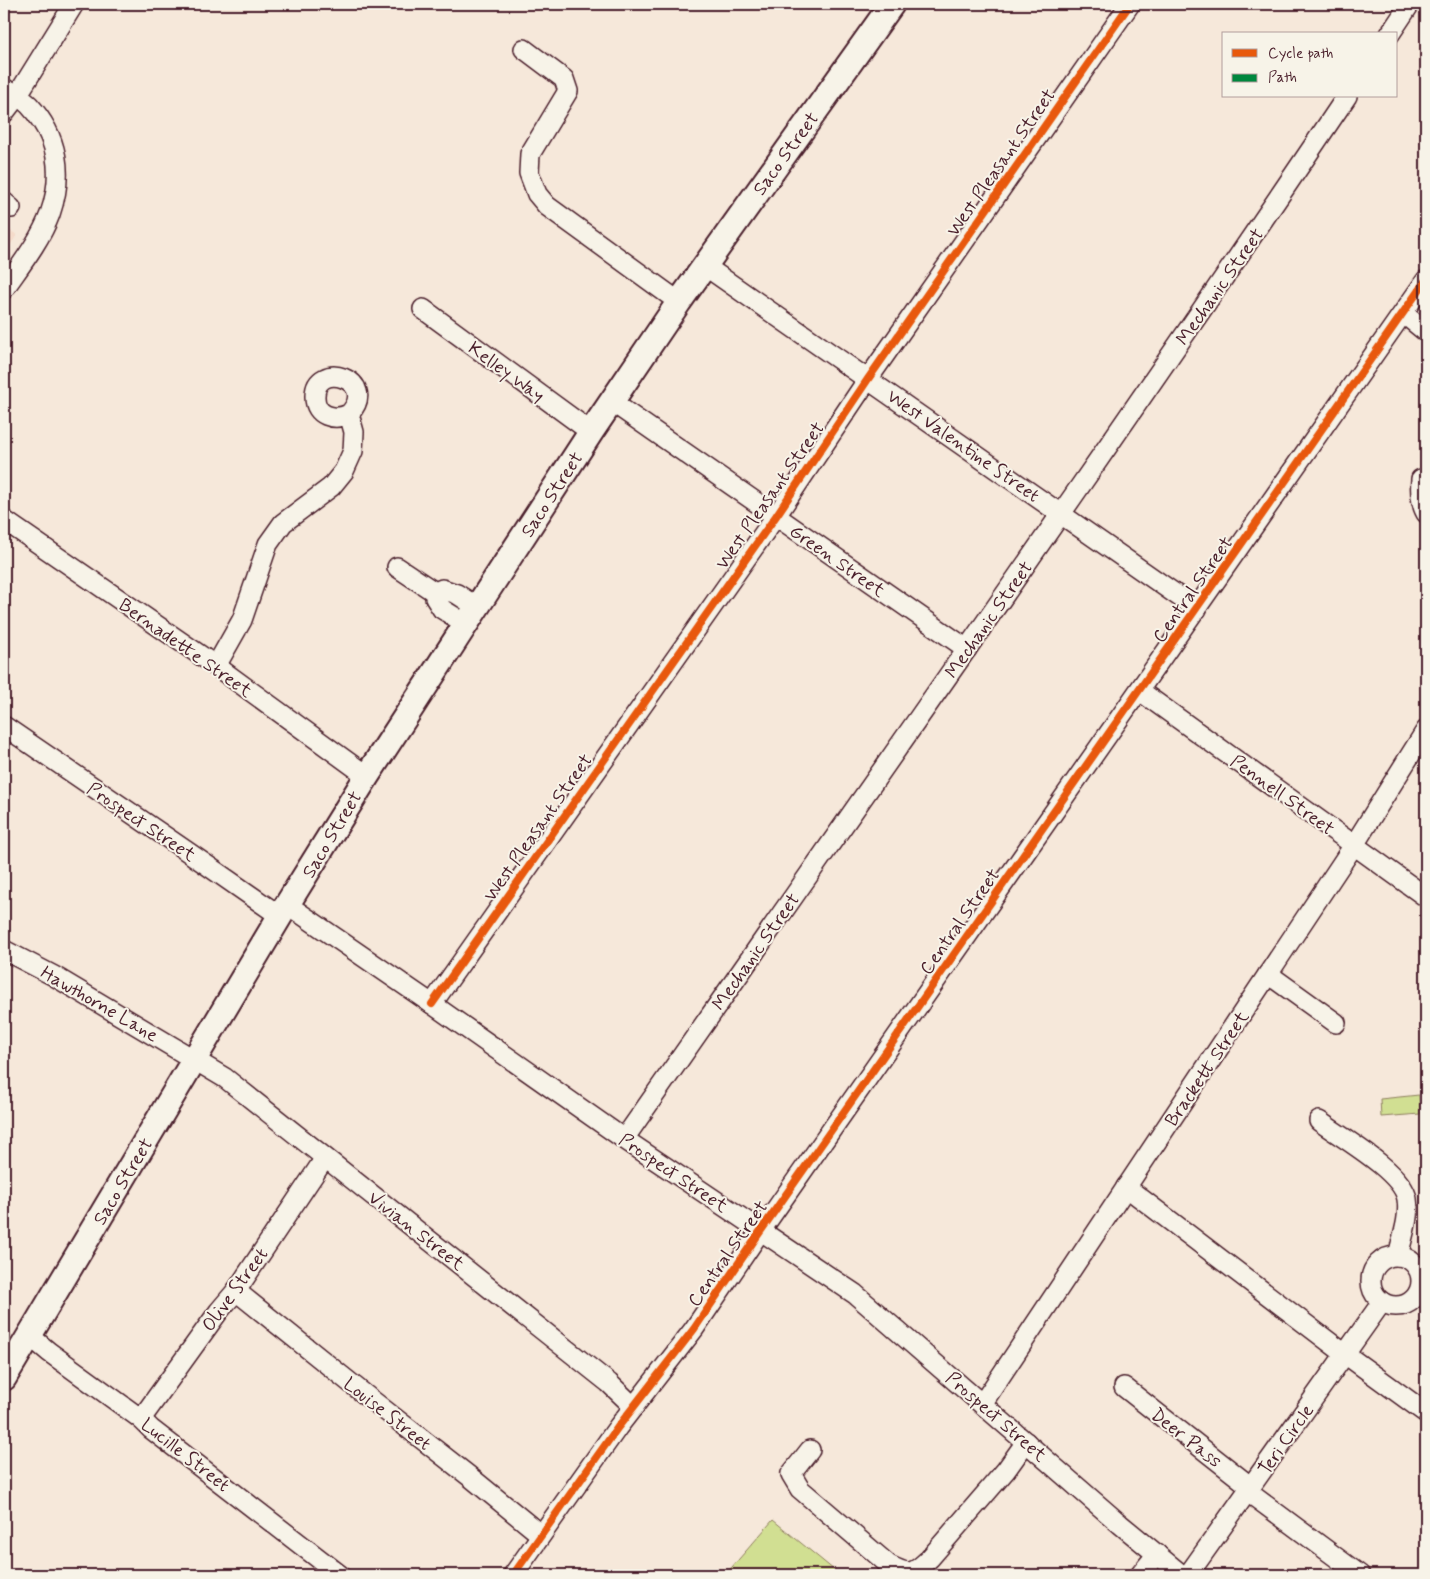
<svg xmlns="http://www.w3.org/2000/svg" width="1430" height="1579" viewBox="0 0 1430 1579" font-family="Mynerve,sans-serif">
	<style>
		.built { fill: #f5dbca }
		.green { fill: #d1df92; stroke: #8e7f5e }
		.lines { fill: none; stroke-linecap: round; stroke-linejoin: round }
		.minor-casing { stroke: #4a1f2b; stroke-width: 22 }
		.major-casing { stroke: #4a1f2b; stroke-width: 28 }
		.minor { stroke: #f7f3e8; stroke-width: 19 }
		.major { stroke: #f7f3e8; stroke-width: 24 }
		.quiet { stroke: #00873e; stroke-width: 6; stroke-dasharray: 12 6; stroke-linecap: butt }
		.cycleway-casing { stroke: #f7f3e8; stroke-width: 11 }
		.cycleway { stroke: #e8590c; stroke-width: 8 }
		.labels { text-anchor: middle; stroke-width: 4; stroke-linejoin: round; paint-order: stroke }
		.street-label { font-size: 19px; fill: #4a1f2b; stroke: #f7f3e8 }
	</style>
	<rect width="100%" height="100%" fill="#f6e8da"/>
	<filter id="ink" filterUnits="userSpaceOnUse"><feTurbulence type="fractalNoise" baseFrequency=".02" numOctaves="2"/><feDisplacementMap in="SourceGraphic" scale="10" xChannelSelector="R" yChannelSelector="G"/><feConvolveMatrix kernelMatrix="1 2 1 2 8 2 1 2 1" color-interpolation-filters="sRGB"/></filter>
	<g filter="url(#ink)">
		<!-- built -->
		<path class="built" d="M4 226 17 235 4 255Z"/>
		<!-- green -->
		<g class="green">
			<path d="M1419 1095 1420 1114 1381 1117 1380 1099Z"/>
			<path d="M773 1520 840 1575H725Z"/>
		</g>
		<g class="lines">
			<!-- minor casing -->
			<g class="minor-casing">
				<g id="minor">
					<path d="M1390 34 1410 4"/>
					<path d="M524 49 564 79 568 91 530 154 529 173 537 194 547 206 679 302"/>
					<path d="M4 88C12 93 22 98 29 105 58 136 64 174 50 214 40 241 20 266 4 289"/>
					<path d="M4 113 17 96 74 4"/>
					<path d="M4 202 11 208"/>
					<path d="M705 266 1197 609"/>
					<path d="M423 309 591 432"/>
					<path d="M1404 314 1426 332"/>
					<path d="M612 402 967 649"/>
					<path d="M1421 479C1420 491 1420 503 1426 513"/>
					<path d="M4 520 216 666 367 776"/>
					<path d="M397 567 436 593"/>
					<path d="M466 624 442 609 435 598 436 593 442 589 457 594 477 607"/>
					<path d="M216 666 242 620 268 544 283 523 331 487 344 471 353 451 354 432 349 414C381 380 314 358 315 397 315 416 334 421 349 414"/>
					<path d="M1140 691 1426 897"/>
					<path d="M4 726 188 852 280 916"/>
					<path d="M288 905 432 1004 624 1139 855 1294 1120 1524 1182 1575"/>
					<path d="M4 950 54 976 225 1078 609 1383 634 1407"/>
					<path d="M1268 974 1336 1023"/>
					<path d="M432 1004 776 516 868 379 1130 4"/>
					<path d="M1319 1121C1341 1137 1403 1172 1407 1199 1410 1218 1402 1238 1398 1256"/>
					<path d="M624 1139C866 792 1111 447 1347 96"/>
					<path d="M1126 1187 1345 1354 1426 1413"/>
					<circle cx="1396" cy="1281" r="25"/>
					<path d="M236 1291 368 1397 469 1476 541 1535"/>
					<path d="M30 1336 49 1352 141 1419 151 1429 340 1575"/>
					<path d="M1124 1387 1251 1487"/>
					<path d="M982 1404 1354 845 1426 730"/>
					<path d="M141 1419 219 1311 236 1291 325 1158"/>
					<path d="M810 1450 791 1474 800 1489 889 1565C911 1576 913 1574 930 1558L1006 1470 1026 1442"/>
					<path d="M1248 1492 1360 1575"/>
					<path d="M513 1575 618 1427 694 1329 755 1239 1426 280"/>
					<path d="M1140 1575 1157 1554"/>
					<path d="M1188 1575 1382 1302"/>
				</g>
			</g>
			<!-- major casing -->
			<g class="major-casing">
				<path id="major" d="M4 1378 280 916 367 776 591 432 679 302 892 4"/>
			</g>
			<!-- minor -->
			<use href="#minor" class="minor"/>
			<!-- major -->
			<use href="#major" class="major"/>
			<!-- quiet -->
			<path class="quiet" d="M902 1575 905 1573"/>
			<!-- cycleway casing -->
			<g class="cycleway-casing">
				<g id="cycleway">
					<path d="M432 1004 776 516 868 379 1130 4"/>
					<path d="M513 1575 618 1427 694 1329 755 1239 1426 280"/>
				</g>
			</g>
			<!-- cycleway -->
			<use href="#cycleway" class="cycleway"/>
		</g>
	</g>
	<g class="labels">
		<!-- street labels -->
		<g class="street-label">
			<text transform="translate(785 153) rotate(-54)" y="7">Saco Street</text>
			<text transform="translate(1000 162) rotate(-55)" y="7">West Pleasant Street</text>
			<text transform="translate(1219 286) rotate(-55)" y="7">Mechanic Street</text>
			<text transform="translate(507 371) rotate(36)" y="7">Kelley Way</text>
			<text transform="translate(964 445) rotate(35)" y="7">West Valentine Street</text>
			<text transform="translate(551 494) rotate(-57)" y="7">Saco Street</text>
			<text transform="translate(769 495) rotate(-55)" y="7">West Pleasant Street</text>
			<text transform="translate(838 560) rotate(35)" y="7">Green Street</text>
			<text transform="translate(1192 589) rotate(-55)" y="7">Central Street</text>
			<text transform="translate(988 619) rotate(-55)" y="7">Mechanic Street</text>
			<text transform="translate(186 647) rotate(35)" y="7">Bernadette Street</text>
			<text transform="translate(1283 794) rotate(36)" y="7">Pennell Street</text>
			<text transform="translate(142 821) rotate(34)" y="7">Prospect Street</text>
			<text transform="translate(537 827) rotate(-55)" y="7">West Pleasant Street</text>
			<text transform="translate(331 834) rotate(-59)" y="7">Saco Street</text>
			<text transform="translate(959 921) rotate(-55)" y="7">Central Street</text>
			<text transform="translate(755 951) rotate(-55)" y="7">Mechanic Street</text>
			<text transform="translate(100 1003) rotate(30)" y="7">Hawthorne Lane</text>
			<text transform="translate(1206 1068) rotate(-56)" y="7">Brackett Street</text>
			<text transform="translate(674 1172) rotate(34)" y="7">Prospect Street</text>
			<text transform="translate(122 1181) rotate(-59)" y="7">Saco Street</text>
			<text transform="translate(417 1230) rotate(38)" y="7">Vivian Street</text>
			<text transform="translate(727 1253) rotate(-55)" y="7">Central Street</text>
			<text transform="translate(234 1289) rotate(-54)" y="7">Olive Street</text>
			<text transform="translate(388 1413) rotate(38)" y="7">Louise Street</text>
			<text transform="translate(997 1416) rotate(41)" y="7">Prospect Street</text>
			<text transform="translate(1187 1437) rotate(38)" y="7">Deer Pass</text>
			<text transform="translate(1285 1439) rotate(-55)" y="7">Teri Circle</text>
			<text transform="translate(186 1454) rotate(38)" y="7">Lucille Street</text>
		</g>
	</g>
	<!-- margin -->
	<rect width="1430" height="1579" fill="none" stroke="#f7f3e8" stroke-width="20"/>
	<rect x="10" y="10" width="1410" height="1559" fill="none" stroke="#4a1f2b" stroke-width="2" filter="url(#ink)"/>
	<!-- legend -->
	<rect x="1222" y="32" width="175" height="65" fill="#f7f3e8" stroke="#b29e9c"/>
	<rect x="1232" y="49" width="25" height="8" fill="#e8590c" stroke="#b29e9c"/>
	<text x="1268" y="58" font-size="15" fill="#4a1f2b">Cycle path</text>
	<rect x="1232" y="74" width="25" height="8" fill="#00873e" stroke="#b29e9c"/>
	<text x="1268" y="82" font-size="15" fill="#4a1f2b">Path</text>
</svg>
